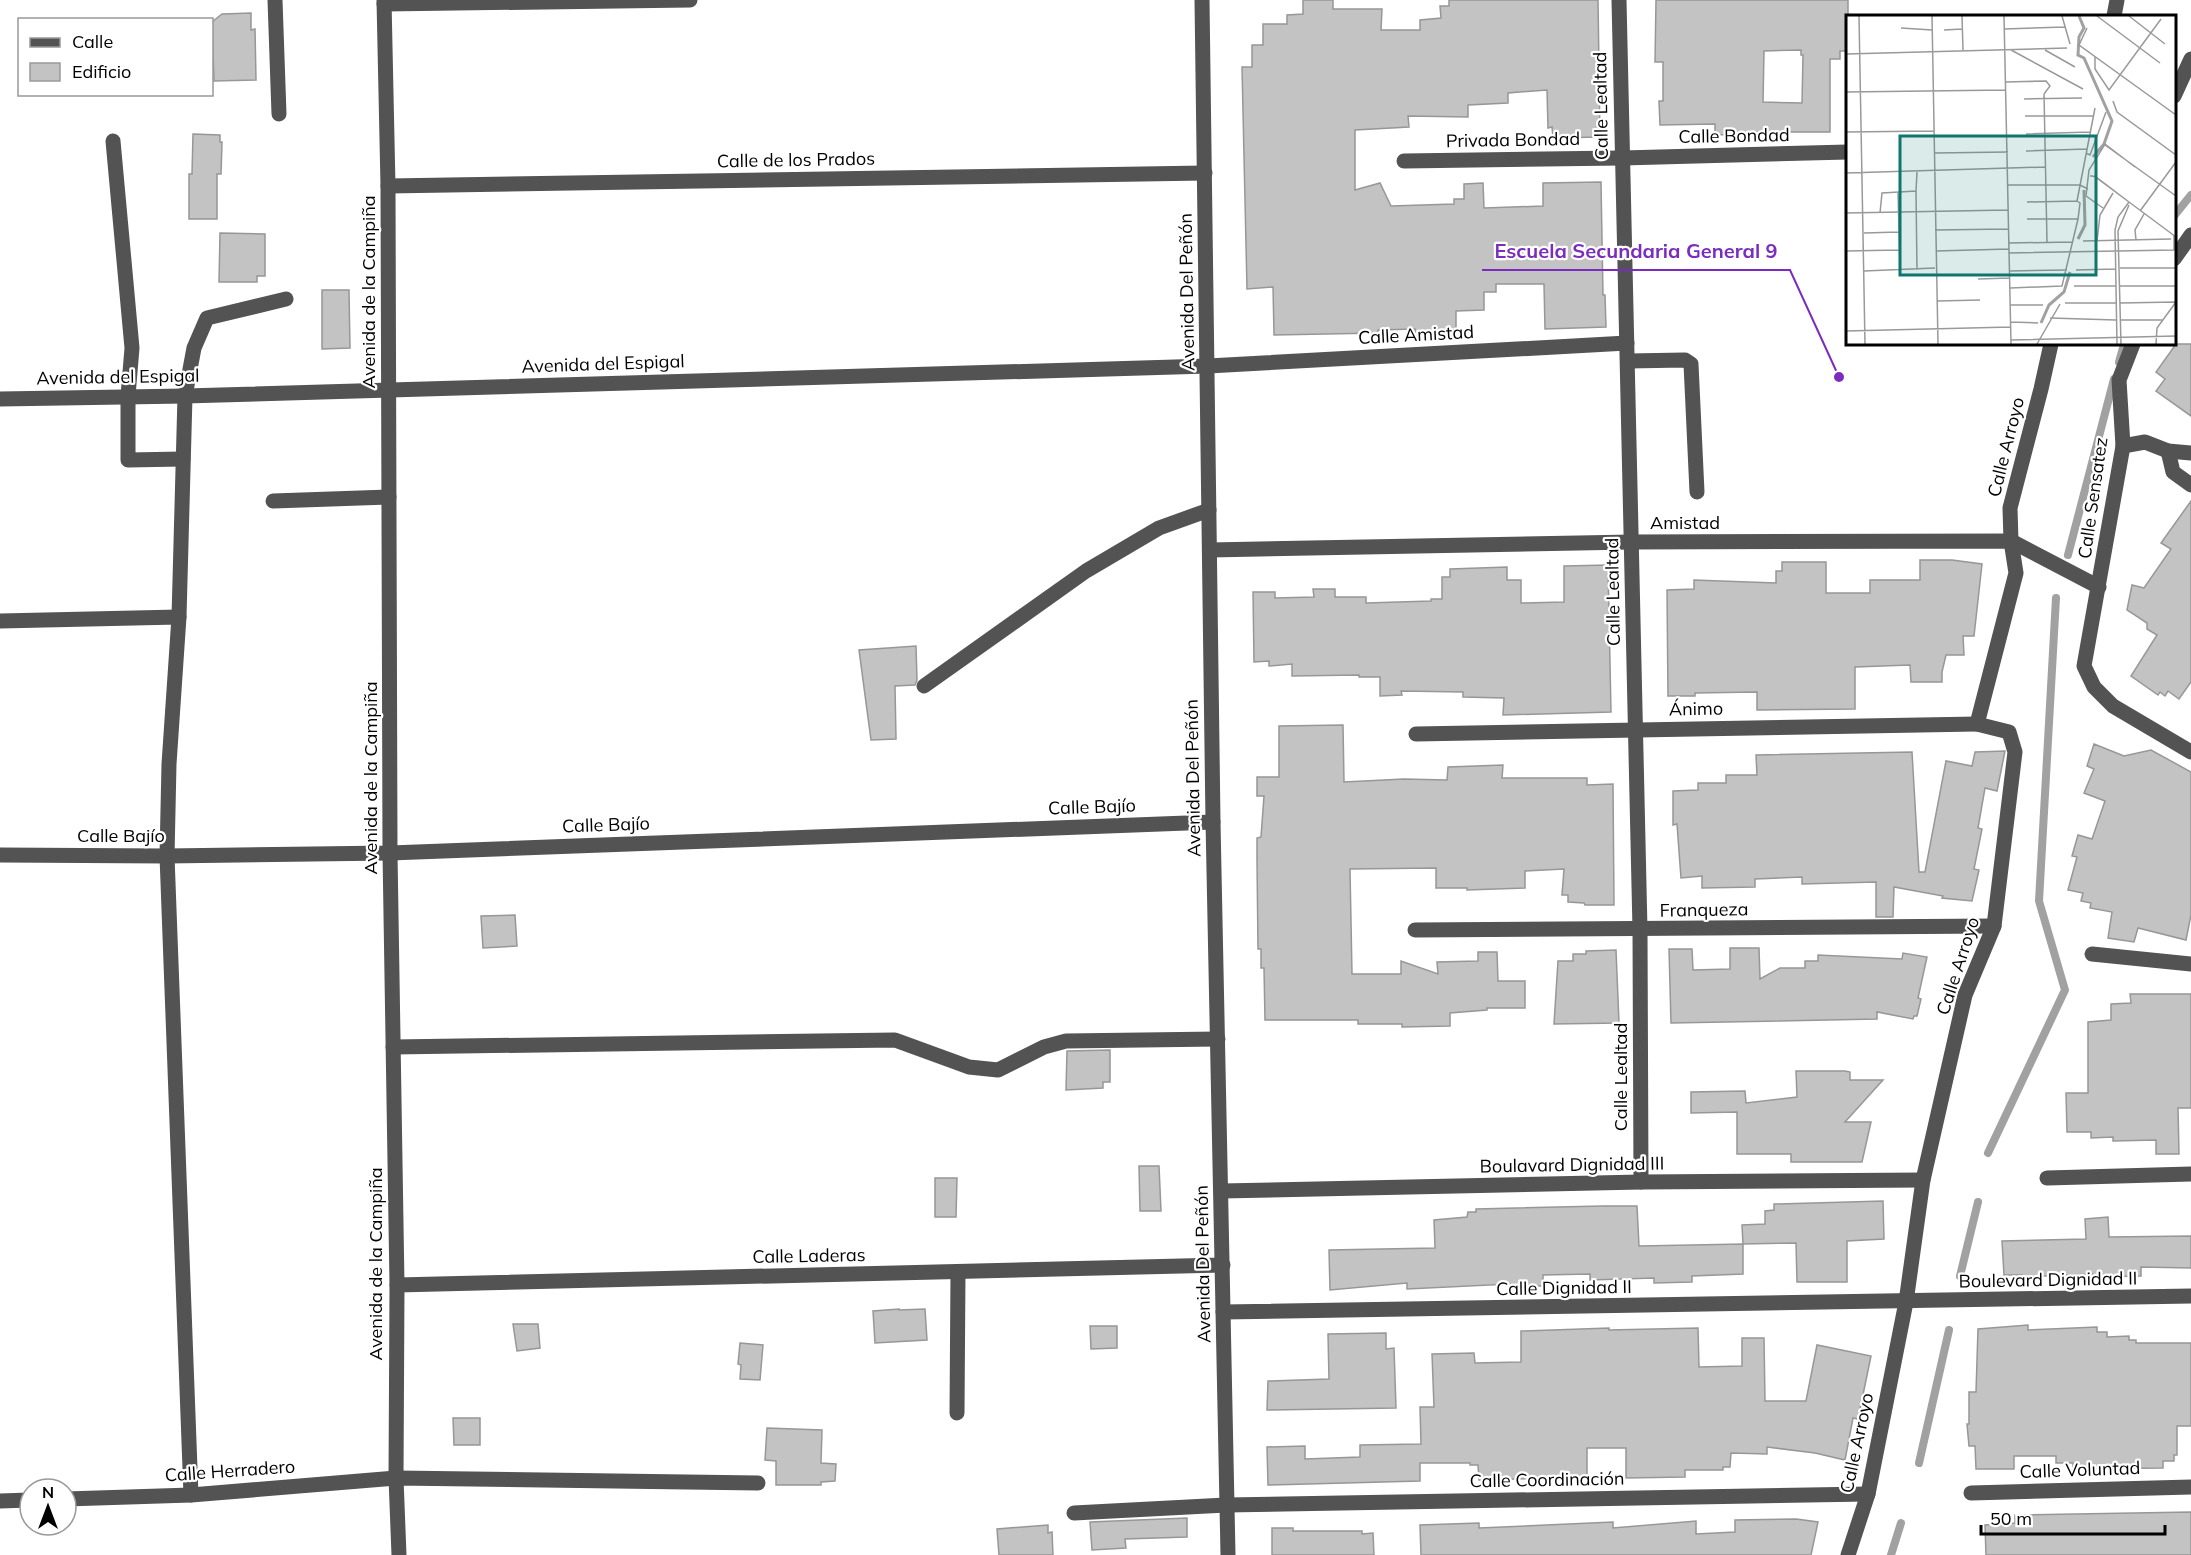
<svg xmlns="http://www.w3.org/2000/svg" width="2191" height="1555" viewBox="0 0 2191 1555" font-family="Mulish,sans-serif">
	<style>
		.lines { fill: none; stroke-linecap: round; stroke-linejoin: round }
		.stream { stroke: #a1a1a1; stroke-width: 8 }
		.building { fill: #c3c3c3; stroke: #979797; stroke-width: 1.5; fill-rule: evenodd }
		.minor { stroke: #535353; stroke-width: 15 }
		.labels { text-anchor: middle; stroke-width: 4.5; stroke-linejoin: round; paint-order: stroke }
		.street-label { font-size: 18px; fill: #000; stroke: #fff }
		.inset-river { fill: none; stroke: #a1a1a1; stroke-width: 3 }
		.inset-road { fill: none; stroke: #999; stroke-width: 1.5 }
		.view { fill: #0f766e; fill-opacity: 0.15; stroke: #0f766e; stroke-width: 3 }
		.inset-edge { fill: none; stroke: #000; stroke-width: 3 }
		.leader { fill: none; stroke: #7b2cbf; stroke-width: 2 }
		.callout-dot { fill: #7b2cbf; stroke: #fff; stroke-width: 2 }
		.callout-label { font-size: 20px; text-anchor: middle; font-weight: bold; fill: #7b2cbf; stroke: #fff; stroke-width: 4.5; stroke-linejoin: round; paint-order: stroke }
	</style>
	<rect width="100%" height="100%" fill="#fff"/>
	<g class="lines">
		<!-- stream -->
		<g class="stream">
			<path d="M2174 216 2191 195"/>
			<path d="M2119 362 2124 344"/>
			<path d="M2068 555 2114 379"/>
			<path d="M1988 1153 2065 990 2039 901 2056 598"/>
			<path d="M1960 1276 1978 1202"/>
			<path d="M1919 1463 1949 1330"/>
			<path d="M1891 1555 1901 1523"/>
		</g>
	</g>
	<!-- building -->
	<g class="building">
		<path d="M1303 0H1333V9H1382L1381 30H1420V20L1441 18 1440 6H1449V0H1598L1600 137 1553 138 1552 127 1548 128 1547 90 1508 93V103L1468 105V117L1408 116 1409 127 1355 130V190L1380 183 1391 206 1454 204V199H1464V184L1483 183 1484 208 1543 206V183L1601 182 1603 295H1605L1606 327 1545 329 1544 284H1496V292H1484V310L1456 311V331L1415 332V329L1378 330V333L1274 335 1273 287 1247 289 1242 67H1252V45H1263V24H1287V15L1303 14Z"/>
		<path d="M1656 0H1848V51H1840V59H1830V132H1744V134L1715 135V124L1660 125 1659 101H1663V62H1655ZM1801 50V55H1803L1802 103 1763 102 1764 51Z"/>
		<path d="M251 13V30L255 29 256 80 214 81 212 22 222 14Z"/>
		<path d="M193 134 220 135V142H222L221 174H217V219H189V174H192Z"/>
		<path d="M220 233 265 234V276H257V282H219Z"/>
		<path d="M322 290H349L350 348 322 349Z"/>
		<path d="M2176 344H2191V416L2156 391 2165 379 2156 372Z"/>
		<path d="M2191 501V682L2179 699 2168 691 2165 696 2160 692 2158 695 2131 676 2157 635 2147 629V623L2127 610 2132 585 2144 588 2171 549 2161 543Z"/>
		<path d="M1920 560H1952L1982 564 1974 636H1963L1964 655H1946L1942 672V682H1911L1910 665 1855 667V709L1757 710V692L1695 693V696H1668L1667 590 1694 589V580L1776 583V571H1782V562H1826V593H1870V580H1920Z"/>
		<path d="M1608 565 1611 712 1503 715 1504 698 1463 697V692L1401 691 1402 695 1380 696V677H1359V675L1292 676V664L1269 666V661L1254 662 1253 592H1275V598L1314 597 1313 589H1335V597H1366V603L1431 601V599H1442V577H1450V569L1507 567V580H1521V603L1564 602V566Z"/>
		<path d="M916 646 917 680 915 685 895 686 896 739 871 740 859 650Z"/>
		<path d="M1343 725 1344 782 1404 779 1447 780 1448 767 1503 765 1502 778H1587V785L1613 784 1614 905H1585L1584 903 1568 902V895H1562L1564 869 1525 871V888L1467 890V888H1436V868L1350 869 1352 974H1401V961L1438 974 1437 962 1478 961V952H1497L1498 981H1525V1008H1487V1010L1450 1013V1026L1402 1027V1024H1358V1020H1265L1264 968H1261V949H1258L1257 860V838L1261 837 1264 796H1257V777H1279V726Z"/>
		<path d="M2094 744 2124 756 2151 750 2191 772V915L2186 940 2138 928 2134 942 2108 938 2112 912 2090 908 2091 903 2081 901 2083 893 2068 890 2077 857 2072 856 2078 835 2092 839 2105 801 2084 793 2094 769 2087 766Z"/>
		<path d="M2005 751 1997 791 1985 788 1978 828 1982 829 1974 869 1979 870 1972 901 1942 898 1943 896 1894 887 1893 917H1876V882L1802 884V877L1755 879V887L1702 888V876L1681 878 1677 824 1673 825V791L1698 790V783H1726V775H1757L1756 755 1912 752 1919 872H1925L1946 761 1972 766 1975 752Z"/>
		<path d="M515 915 517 946 483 948 481 916Z"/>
		<path d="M1730 948H1759L1760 979 1780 968H1805V961H1818V955L1902 959 1903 953 1927 957 1918 998 1921 999 1917 1016H1914L1913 1019 1877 1012V1019L1671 1023 1669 949H1692L1693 970 1730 969Z"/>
		<path d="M1616 950 1619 1023 1554 1024 1558 961H1573V954H1586V951Z"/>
		<path d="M2130 994H2191V1108H2178L2179 1154H2156V1140L2113 1141V1137L2091 1138V1132H2067L2066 1093H2088V1022L2111 1020V1004L2131 1003Z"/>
		<path d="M1110 1050V1082H1103V1088L1066 1090 1067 1051Z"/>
		<path d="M1796 1071H1845L1850 1072V1080H1883L1845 1122H1871L1862 1162H1791V1154H1737V1112L1691 1113V1092L1745 1091 1746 1103 1797 1097Z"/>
		<path d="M1139 1166H1159L1161 1211H1140Z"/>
		<path d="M935 1178H957L956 1217H935Z"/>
		<path d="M1883 1201 1884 1239 1847 1241V1282H1797L1796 1243 1743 1244 1742 1225 1765 1224V1211L1774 1210V1204Z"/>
		<path d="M1603 1206H1637L1639 1246 1743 1244V1274L1692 1276V1282L1654 1283V1278L1590 1280V1274L1543 1275V1286H1510V1284L1407 1289V1283L1330 1290 1329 1250 1435 1248 1434 1220 1467 1217 1468 1212H1476V1209Z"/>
		<path d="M2108 1217 2109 1237 2191 1236V1268L2141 1267V1276L2094 1277 2093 1274 2022 1277V1275H2004L2002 1241 2086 1239 2085 1219Z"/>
		<path d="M899 1309V1310L925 1309 927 1340 875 1343 873 1311Z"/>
		<path d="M513 1324H538L540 1348 517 1351Z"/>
		<path d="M2028 1325V1330L2097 1327V1332H2107V1337L2129 1336V1340H2136V1343H2191V1426H2177V1455H2174V1461H2163V1468L2073 1469V1463H2056V1456H2014V1469H1976L1975 1446H1969L1967 1424H1969V1392H1976L1978 1329Z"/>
		<path d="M1090 1326H1117V1348L1091 1349Z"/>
		<path d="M1609 1328V1330L1698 1328 1699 1367 1742 1366V1338H1764L1765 1401H1806L1817 1345 1871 1356 1858 1419 1853 1418 1845 1460 1815 1453 1767 1447V1454L1731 1453 1730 1467H1723V1470H1685V1477L1626 1478V1448H1587V1477L1479 1480 1478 1465H1470V1463H1420V1481L1268 1485 1267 1447 1305 1446V1459L1360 1457V1445L1421 1444 1420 1407H1434L1432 1354 1474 1353 1475 1363 1521 1362V1331Z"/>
		<path d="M1386 1333V1349L1394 1348 1396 1408 1267 1410 1268 1381 1329 1379 1328 1334Z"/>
		<path d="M740 1343 763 1345 760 1380 740 1379 741 1365 738 1364Z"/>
		<path d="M453 1418H480V1445H454Z"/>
		<path d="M767 1428 822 1430 821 1463 836 1464 835 1481 821 1482V1485H776V1461L765 1460Z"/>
		<path d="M2191 1512V1555H1986L1985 1525 2015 1523V1515Z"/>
		<path d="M1187 1518V1537L1125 1539 1126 1548 1092 1550 1090 1522Z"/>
		<path d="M1796 1519 1818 1522 1811 1555H1421L1420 1525 1479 1523V1528L1613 1522V1528L1696 1521V1534L1735 1532V1520Z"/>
		<path d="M1048 1525V1533L1052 1532 1053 1555H999L997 1529Z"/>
		<path d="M1272 1528H1293V1531H1362V1534L1373 1533 1374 1555H1272Z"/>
	</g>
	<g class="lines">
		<!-- minor -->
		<g class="minor">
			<path d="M275 0 279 114"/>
			<path d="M384 0 388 186 390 853 397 1285 396 1478 399 1555"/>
			<path d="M1202 0 1213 822 1228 1555"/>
			<path d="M1619 0 1640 930 1641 1182"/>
			<path d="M384 4 690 0"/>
			<path d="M2114 16 2117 0"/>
			<path d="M2174 96 2191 59"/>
			<path d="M113 141 132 348 128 396V460L183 459"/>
			<path d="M1404 161 1622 158 1848 152"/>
			<path d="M388 186 1205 173"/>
			<path d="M2174 259 2191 235"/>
			<path d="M2133 344 2119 380 2123 446 2084 666 2094 687 2113 706 2191 752"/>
			<path d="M1628 361 1685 360 1691 364 1697 492"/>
			<path d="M0 399 185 396 1208 366 1627 343"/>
			<path d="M2123 446 2145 442 2168 451 2191 453"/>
			<path d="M2168 451 2173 472 2191 485"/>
			<path d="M273 501 389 497"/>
			<path d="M1210 550 1632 542 2011 541 2099 587"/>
			<path d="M179 617 185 396 194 348 207 318 286 299"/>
			<path d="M0 621 179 617 169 764 167 856 191 1495"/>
			<path d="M924 686 1086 571 1159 528 1209 510"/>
			<path d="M1416 734 1977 724"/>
			<path d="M0 855 167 856 390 853 1213 822"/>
			<path d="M1415 930 1994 926"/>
			<path d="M2092 954 2191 964"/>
			<path d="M393 1047 895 1040 969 1067 998 1070 1044 1047 1066 1041 1218 1039"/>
			<path d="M2047 1178 2191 1174"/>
			<path d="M1221 1191 1641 1182 1923 1180"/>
			<path d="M397 1285 1223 1265"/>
			<path d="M1223 1312 2191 1296"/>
			<path d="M957 1413 958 1272"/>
			<path d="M1971 1493 2191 1487"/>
			<path d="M66 1499 191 1495 396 1478 758 1483"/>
			<path d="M0 1501 30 1500"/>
			<path d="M1074 1513 1226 1505 1868 1494"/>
			<path d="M1848 1555 1868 1494 1906 1302 1923 1180 1965 995 1994 926 2015 752 2009 732 1977 724 2016 573 2011 541 2010 508 2041 389 2051 344"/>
		</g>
	</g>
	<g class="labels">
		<!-- street labels -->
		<g class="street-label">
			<text transform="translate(1601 106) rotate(-91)" y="6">Calle Lealtad</text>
			<text transform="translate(1734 136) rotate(-1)" y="6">Calle Bondad</text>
			<text transform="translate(1513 140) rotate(-1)" y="6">Privada Bondad</text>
			<text transform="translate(796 160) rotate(-1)" y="6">Calle de los Prados</text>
			<text transform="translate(369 292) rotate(-90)" y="6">Avenida de la Campiña</text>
			<text transform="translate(1187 292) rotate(-91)" y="6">Avenida Del Peñón</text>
			<text transform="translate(1416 335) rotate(-3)" y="6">Calle Amistad</text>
			<text transform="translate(603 364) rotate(-2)" y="6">Avenida del Espigal</text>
			<text transform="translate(118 377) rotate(-1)" y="6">Avenida del Espigal</text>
			<text transform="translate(2006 447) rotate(-76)" y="6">Calle Arroyo</text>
			<text transform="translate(2093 498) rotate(-82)" y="6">Calle Sensatez</text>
			<text x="1685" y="529">Amistad</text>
			<text transform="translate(1613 592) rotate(-91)" y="6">Calle Lealtad</text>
			<text transform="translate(1696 709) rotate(-1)" y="6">Ánimo</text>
			<text transform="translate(371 778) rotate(-90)" y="6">Avenida de la Campiña</text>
			<text transform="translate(1193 778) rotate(-91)" y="6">Avenida Del Peñón</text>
			<text transform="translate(1092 807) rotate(-2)" y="6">Calle Bajío</text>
			<text transform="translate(606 825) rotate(-2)" y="6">Calle Bajío</text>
			<text x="121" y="842">Calle Bajío</text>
			<text transform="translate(1704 910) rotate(-1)" y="6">Franqueza</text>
			<text transform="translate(1958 966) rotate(-72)" y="6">Calle Arroyo</text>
			<text transform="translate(1621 1077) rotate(-90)" y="6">Calle Lealtad</text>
			<text transform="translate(1572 1165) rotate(-1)" y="6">Boulavard Dignidad III</text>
			<text transform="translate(809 1256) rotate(-1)" y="6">Calle Laderas</text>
			<text transform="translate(376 1264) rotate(-90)" y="6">Avenida de la Campiña</text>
			<text transform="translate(1203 1264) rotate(-91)" y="6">Avenida Del Peñón</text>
			<text transform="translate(2048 1280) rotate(-1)" y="6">Boulevard Dignidad II</text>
			<text transform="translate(1564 1288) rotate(-1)" y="6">Calle Dignidad II</text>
			<text transform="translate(1857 1443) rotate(-78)" y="6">Calle Arroyo</text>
			<text transform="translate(2080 1470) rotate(-2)" y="6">Calle Voluntad</text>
			<text transform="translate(230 1471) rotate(-4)" y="6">Calle Herradero</text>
			<text transform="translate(1547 1480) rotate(-1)" y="6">Calle Coordinación</text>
		</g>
	</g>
	<!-- overview -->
	<g transform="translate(1846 15)">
		<rect width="330" height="330" fill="#fff"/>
		<path class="inset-river" d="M233 1 238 13 233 22 232 40 238 43 266 106 258 129 247 142M232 224 239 210 238 175M195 308 203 290 218 277 224 257"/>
		<path class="inset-road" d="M13 1 19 329M86 1 92 329M116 1 117 35M158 1 165 329M216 1 224 29M251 1 314 48M283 1 319 29M55 13 86 15M241 13 233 30 330 100M158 14 219 12M98 15 116 14M165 35 237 74M199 35 229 52M0 39 221 33M249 42V54L263 75 315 4M160 67 200 66 204 71 198 79M0 77 160 75M198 79 201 227M178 84 236 83M267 86 271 97 330 140M179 101H247M0 117 88 116M180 119 244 117M88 121H161M259 130 330 181M180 136 241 134M89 138 162 137M240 138 244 140 260 97M0 158 199 152M244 161H246L250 162 283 187 248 161M162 170H234L242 174M70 176 71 157M52 177 54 255M181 187 231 186M283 187 330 222M257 193 240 181 243 155 259 129 289 152M294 196 330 147M0 198 162 195M34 198 36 178 70 176 71 255M181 204H232M89 215 163 214M18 218 53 217M290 225 289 215 298 199M237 226 325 224M251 226 254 200 267 178M163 228 226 227M0 236 53 235M90 236 163 234M163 238 328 235V220M274 253H329M230 255 270 254M18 256 89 253M164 256 221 255M132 264 164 263M228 271H270M273 271H330M164 273 216 271 232 204 234 188 231 186 249 93M91 286 134 285M219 288H270M274 288 330 287M164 290H197M204 303 270 305M274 305H316M165 307 192 308M0 316 165 312M165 325 330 321M191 329 214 289M271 329 269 215 272 202 283 187M275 329 272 216 283 190M310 329 311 313 330 287"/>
		<path class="view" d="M54 121H250V260H54Z"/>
		<rect width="330" height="330" class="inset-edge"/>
	</g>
	<!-- callouts -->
	<path class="leader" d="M1839 377L1790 270H1482"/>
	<circle class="callout-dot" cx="1839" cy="377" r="6"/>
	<g class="callout-label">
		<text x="1636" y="258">Escuela Secundaria General 9</text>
	</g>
	<!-- legend -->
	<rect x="18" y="18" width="195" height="78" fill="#ffffff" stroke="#999999" stroke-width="1.5"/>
	<rect x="30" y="38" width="30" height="9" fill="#535353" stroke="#999999" stroke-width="1.5"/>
	<text x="72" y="48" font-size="18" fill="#000000">Calle</text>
	<rect x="30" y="63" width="30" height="18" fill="#c3c3c3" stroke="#999999" stroke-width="1.5"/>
	<text x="72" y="78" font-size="18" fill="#000000">Edificio</text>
	<!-- north arrow -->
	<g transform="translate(48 1507)"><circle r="28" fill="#ffffff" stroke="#999999" stroke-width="1.5"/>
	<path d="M0-4.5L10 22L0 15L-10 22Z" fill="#000000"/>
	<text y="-9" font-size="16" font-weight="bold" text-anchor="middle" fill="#000000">N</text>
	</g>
	<!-- scale -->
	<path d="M1981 1525v9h184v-9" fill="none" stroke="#000000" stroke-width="3"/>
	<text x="1990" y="1525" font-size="18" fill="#000000" stroke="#ffffff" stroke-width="4.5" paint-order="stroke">50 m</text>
</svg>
